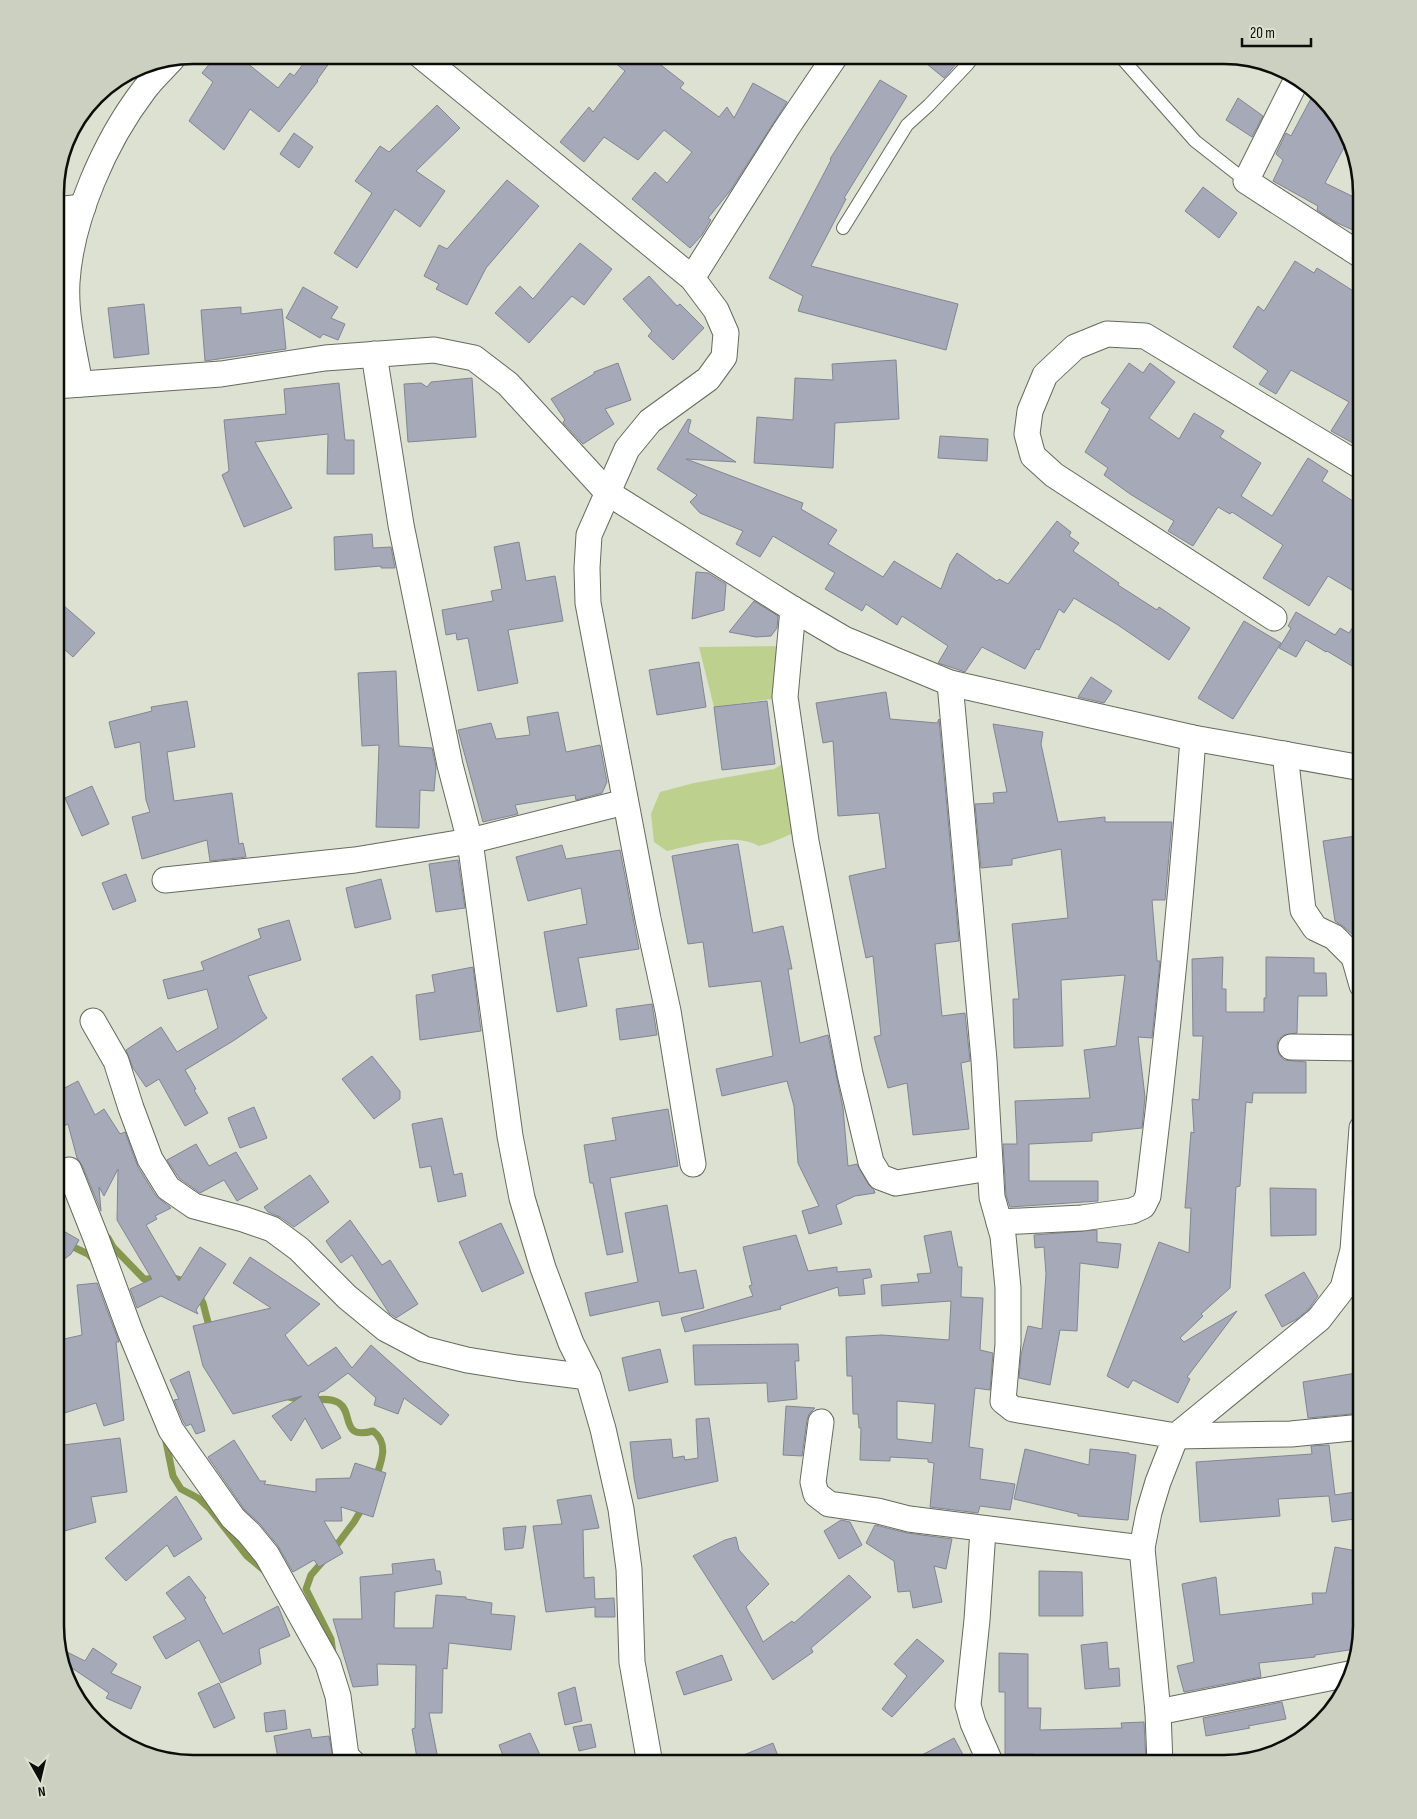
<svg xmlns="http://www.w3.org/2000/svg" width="1417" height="1819" viewBox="0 0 1417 1819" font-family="'Sofia Sans Condensed',sans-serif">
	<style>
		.green { fill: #bed08e }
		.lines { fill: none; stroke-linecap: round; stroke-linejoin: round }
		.stream { stroke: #869750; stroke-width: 7 }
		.building { fill: #a6a9b8; stroke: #828694; fill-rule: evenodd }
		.service-casing { stroke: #666a5c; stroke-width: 14 }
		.minor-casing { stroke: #666a5c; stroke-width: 27 }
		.service { stroke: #fff; stroke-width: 12 }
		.minor { stroke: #fff; stroke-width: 25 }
		.rim { fill: none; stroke: #0c0d08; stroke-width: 2.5 }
	</style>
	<rect width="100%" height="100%" fill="#dce1d1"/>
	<!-- green -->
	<g class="green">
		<path d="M790 646 785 697 714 707 699 647Z"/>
		<path d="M781 765 805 771 811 793 816 819C796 832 782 840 759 846 734 832 694 845 667 851L654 842 651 814 660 792 694 783 774 769Z"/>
	</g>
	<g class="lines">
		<!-- stream -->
		<g class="stream">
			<path d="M55 1159 61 1165 63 1171"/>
			<path d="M108 1238 113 1247 144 1279C159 1279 173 1274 186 1283"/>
			<path d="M67 1244 88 1254 94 1260"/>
			<path d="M198 1293 203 1303 210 1330"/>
			<path d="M284 1396C291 1398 300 1400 308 1400 317 1400 331 1397 339 1403 354 1413 340 1440 373 1431 390 1444 381 1462 375 1480"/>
			<path d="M165 1437 173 1476 181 1489 198 1498 210 1509 247 1556 265 1571"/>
			<path d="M333 1550 354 1522 364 1505"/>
			<path d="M324 1560 311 1575 306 1589 331 1639 333 1654"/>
		</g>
	</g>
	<!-- building -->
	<g class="building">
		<path d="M217 55H237L278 88 290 73 294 76 310 55H335L317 80 318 81 279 132 250 109 224 150 189 121 213 82 202 73Z"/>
		<path d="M605 55H648L684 83 680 88 719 117 727 107 734 118 753 83 787 102 730 191 708 218 711 220 702 235 690 248 632 199 655 172 667 183 692 152 664 130 638 160 604 137 584 162 560 142 589 107 593 112 625 71Z"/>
		<path d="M916 55H964L944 78Z"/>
		<path d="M880 80 907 96 844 198 846 199 811 266 958 304 946 350 798 311 803 296 769 278 831 160 830 159Z"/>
		<path d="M1314 93 1339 116 1347 142 1325 183 1362 201V234L1335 222 1317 210 1318 206 1273 181 1283 160 1276 154 1286 133 1291 136Z"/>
		<path d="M1238 98 1263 116 1252 137 1226 120Z"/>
		<path d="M437 105 460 128 416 171 445 191 420 227 395 209 357 268 334 253 372 193 355 181 380 146 389 152Z"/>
		<path d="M294 133 313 147 299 168 280 154Z"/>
		<path d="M507 180 539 206 486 268 467 305 436 289 439 284 424 276 439 245 447 249Z"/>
		<path d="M1203 187 1237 213 1219 238 1185 211Z"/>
		<path d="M580 243 612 269 584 305 572 296 529 343 495 313 520 286 533 299Z"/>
		<path d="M1295 261 1314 273 1317 268 1355 292 1352 295 1362 301V448L1331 431 1349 402 1291 370 1276 394 1259 384 1268 371 1233 347 1258 306 1264 311Z"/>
		<path d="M649 276 677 306 680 304 704 328 673 360 648 336 652 331 623 299Z"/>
		<path d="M303 287 338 307 331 318 345 324 338 340 323 334 320 338 286 318Z"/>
		<path d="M144 304 149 354 114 358 108 308Z"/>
		<path d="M241 307V314L282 309 286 349 205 361 201 310Z"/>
		<path d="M896 360 899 419 835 423 833 468 754 463 757 417 793 420 795 378 833 380 832 364Z"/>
		<path d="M618 363 631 400 605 409 614 424 583 444 564 424 563 422 565 420 551 399 594 374V372Z"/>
		<path d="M1129 363 1143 373 1150 363 1175 382 1149 418 1179 439 1194 413 1224 431 1220 437 1261 463 1241 496 1272 516 1308 458 1328 471 1322 481 1362 507V596L1328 576 1309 606 1263 578 1283 545 1232 512 1230 514 1218 507 1193 546 1168 531 1174 521 1130 494 1104 475 1108 468 1085 452 1110 409 1101 403Z"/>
		<path d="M472 378 476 437 408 442 404 384 421 383 427 387 431 382Z"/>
		<path d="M339 383 345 440H354V474H327L328 434 255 442 292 508 244 527 222 475 229 471 224 420 286 414 284 389Z"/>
		<path d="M688 419 691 420 688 432 736 462 686 459 803 503 801 509 837 530 828 544 883 577 894 561 941 589 950 564 957 553 997 581 999 579 1008 584 1057 521 1071 532 1069 536 1079 543 1073 551 1119 583 1118 585 1157 610 1159 607 1190 628 1169 660 1118 625 1074 598 1064 613 1059 609 1039 650 1036 649 1025 669 982 647 965 672 938 663 948 646 902 616 897 625 866 604 862 611 825 589 835 573 773 536 760 557 736 544 743 531 700 513 690 502 697 495 657 469Z"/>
		<path d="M940 436 988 439 987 461 938 458Z"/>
		<path d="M372 534 373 548 391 547 395 568H381V566L335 570 334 537Z"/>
		<path d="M519 542 526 581 555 576 563 621 508 630 518 683 478 691 468 638 457 640 456 633 446 635 442 610 493 601 491 591 502 589 494 547Z"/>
		<path d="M696 572 708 573 726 584 724 610 692 619Z"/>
		<path d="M55 598 95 633 73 657 55 641Z"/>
		<path d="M754 601 778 616 777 628 771 636 756 637 729 632Z"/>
		<path d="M1296 612 1335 635 1340 628 1349 633 1362 613V672L1327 651 1326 652 1306 640 1296 657 1279 648 1291 628 1288 626Z"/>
		<path d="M1244 621 1281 643 1233 719 1198 698Z"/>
		<path d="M699 662 706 707 657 715 649 670Z"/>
		<path d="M396 671 399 746 432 748 436 767 434 791 420 790 419 828 376 827 379 745 362 746 358 673Z"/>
		<path d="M1091 677 1112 691 1104 703 1078 697Z"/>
		<path d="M886 692 890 719 937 723 939 719 959 941 935 944 942 1016 965 1013 970 1061 961 1063 969 1129 913 1135 907 1083 888 1088 874 1037 881 1035 873 956 866 958 849 876 886 868 879 813 838 816 833 741 823 743 816 703Z"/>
		<path d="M187 701 195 747 167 752 174 801 232 793 239 844 243 843 246 857 210 861 207 840 142 859 132 817 150 812 146 800 140 742 115 748 109 722 152 711 151 707Z"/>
		<path d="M767 701 775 764 722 770 714 707Z"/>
		<path d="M558 712 566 752 600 745 607 782 602 793 576 800 575 795 515 805 518 814 483 822 458 730 491 723 496 739 530 735 527 717Z"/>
		<path d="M993 724 1043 732 1041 744 1058 822 1105 817V822H1172L1165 900H1152L1157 961H1160L1152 1038 1138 1037 1145 1097 1142 1128 1092 1133V1141L1029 1144V1181H1098V1201L1010 1207 1006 1195 1003 1144H1017L1015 1101 1090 1098 1084 1050 1116 1046 1125 975 1061 980 1063 1046 1014 1048 1013 999H1019L1012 924 1068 918 1061 849 1012 859V865L981 868 975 804 994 803 993 793 1007 792Z"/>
		<path d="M92 786 109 824 82 836 65 798Z"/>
		<path d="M1362 835V933L1352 934 1344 927 1335 921 1323 841Z"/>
		<path d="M738 844 753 933 783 926 792 969H788L800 1043 828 1035 843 1108 848 1166 857 1164 868 1184 874 1190 875 1193 855 1196 836 1205 842 1224 809 1234 802 1211 819 1206 798 1163 794 1106 787 1081 722 1096 716 1069 773 1056 761 981 709 987 703 942 688 944 672 856Z"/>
		<path d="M562 845 566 859 620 850 639 949 578 958 587 1006 557 1012 544 932 587 924 581 888 528 901 516 857Z"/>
		<path d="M458 860 465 908 436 912 429 864Z"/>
		<path d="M126 874 136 901 113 910 102 883Z"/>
		<path d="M381 879 391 919 355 928 346 888Z"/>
		<path d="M289 920 301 960 248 976 262 1011 267 1018 233 1041 185 1070 196 1089 194 1090 208 1113 185 1126 159 1079 146 1087 133 1068 126 1050 161 1027 177 1052 218 1028 207 989 168 999 163 980 204 970 201 962 261 938 258 929Z"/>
		<path d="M1223 957 1222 989H1226V1012H1264V998H1266V957L1314 958V973H1326L1327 996H1298L1297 1033 1284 1035 1278 1040 1277 1046 1279 1054 1284 1060 1306 1062V1093H1253L1252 1103 1246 1102 1240 1186 1236 1187 1230 1288 1201 1314 1203 1316 1180 1338 1184 1342 1237 1311 1187 1377 1190 1379 1178 1403 1133 1380 1128 1388 1107 1376 1159 1242 1189 1253 1191 1208H1185L1191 1132 1194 1133 1192 1099 1199 1100 1203 1036H1193L1192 959Z"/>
		<path d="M473 967 481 1031 420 1040 416 995 435 992 432 975Z"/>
		<path d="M652 1004 657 1035 620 1040 616 1009Z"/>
		<path d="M372 1056 400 1091V1099L374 1119 342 1079Z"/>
		<path d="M78 1081 95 1115 104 1109 120 1134 125 1132 138 1167 156 1196 171 1208 155 1216 157 1219 146 1225 179 1281 200 1247 226 1264 196 1310 198 1314 161 1296 137 1308 130 1289 152 1279 117 1220 118 1169 104 1196 99 1187 101 1211 82 1165 77 1158 68 1124 60 1128 55 1117V1093Z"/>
		<path d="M254 1107 267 1138 240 1148 228 1118Z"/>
		<path d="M668 1109 678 1166 610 1178 623 1252 607 1255 593 1183H590L584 1145 616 1140 612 1118Z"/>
		<path d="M442 1118 454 1175 462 1173 466 1196 438 1202 431 1166 420 1168 412 1124Z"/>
		<path d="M196 1144 209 1166 236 1152 258 1189 237 1201 224 1180 200 1193 179 1178 167 1160Z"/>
		<path d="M310 1175 329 1202 294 1227 280 1217 268 1212 264 1207Z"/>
		<path d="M1270 1188 1316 1189V1235L1271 1236Z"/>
		<path d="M667 1205 679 1273 696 1270 704 1308 662 1316 659 1301 590 1316 585 1293 638 1282 625 1213Z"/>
		<path d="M350 1220 382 1265 390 1260 418 1304 396 1318 389 1313 352 1255 341 1263 326 1241Z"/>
		<path d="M501 1223 524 1273 482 1292 459 1242Z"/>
		<path d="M55 1226 79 1240 71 1254 55 1266Z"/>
		<path d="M1097 1230V1242L1121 1244 1118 1268 1080 1263 1077 1331 1060 1330 1050 1385 1019 1378 1021 1355 1028 1326 1042 1329 1046 1274 1044 1247 1035 1248 1034 1235Z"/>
		<path d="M951 1231 958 1267H962L961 1297 983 1298 980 1350 993 1353 990 1390 975 1388 969 1447 983 1449 980 1479 1015 1484 1010 1510 980 1506 978 1513 930 1507 934 1463 928 1462V1459L890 1457V1461L860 1460 861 1428H859L858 1414H853L852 1376H847V1374L846 1337 882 1335 949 1340 951 1301 882 1306 881 1285 919 1282 917 1274 931 1273 924 1236ZM897 1401 935 1404 932 1443 897 1439Z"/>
		<path d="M796 1235 808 1271 837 1267V1272L870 1269 872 1277 863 1279 865 1294 839 1296 838 1287 780 1306 781 1309 685 1332 681 1318 753 1296 749 1286 752 1285 743 1247Z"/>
		<path d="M250 1257 320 1304 285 1335 308 1366 336 1347 352 1368 371 1345 449 1415 441 1425 404 1398 398 1414 374 1405 376 1398 348 1373 324 1391 320 1392 318 1395 341 1438 322 1449 305 1418 291 1441 272 1416 302 1396 233 1414 203 1366 193 1326 271 1308 233 1283Z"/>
		<path d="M1304 1272 1318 1296 1309 1309 1297 1319 1282 1327 1265 1295Z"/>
		<path d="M97 1283 119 1342H116L124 1420 104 1426 96 1403 55 1416V1341L82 1335 77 1285Z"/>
		<path d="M798 1344 799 1361H795L797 1399 768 1402 767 1383 695 1385 693 1345Z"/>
		<path d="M660 1349 668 1382 629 1391 622 1358Z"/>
		<path d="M189 1371 205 1431 196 1434 191 1424 186 1426 184 1423 174 1400 179 1399 170 1380Z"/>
		<path d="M1362 1372V1413L1308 1418 1303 1382Z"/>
		<path d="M786 1406 815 1408 809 1414 807 1420 802 1456 783 1455Z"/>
		<path d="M709 1418 718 1481 638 1499 634 1478 630 1442 671 1439 673 1458 684 1456 685 1460 698 1458 696 1419Z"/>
		<path d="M120 1438 127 1492 91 1497 96 1522 61 1532 55 1512V1446Z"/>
		<path d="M234 1440 260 1481H266L264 1484 316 1492V1479L350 1478 355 1463 386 1473 373 1517 341 1507 342 1521H324L343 1553 319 1567 314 1560 293 1572 278 1546 260 1524 244 1509 208 1457Z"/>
		<path d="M1329 1445 1335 1495 1362 1491V1518L1332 1522 1329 1496 1278 1499 1280 1516 1200 1522 1196 1462 1312 1454 1311 1446Z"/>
		<path d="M1025 1449 1089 1465 1090 1449 1129 1453V1454L1136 1455 1128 1520 1078 1516V1514L1014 1499Z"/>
		<path d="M591 1495 599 1528 583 1530 584 1578 594 1577 595 1599 614 1598 615 1617H595V1607L546 1612 533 1526 562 1524 557 1500Z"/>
		<path d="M176 1496 202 1539 174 1557 167 1545 126 1581 105 1558Z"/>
		<path d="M841 1520 850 1522 862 1545 839 1559 824 1531Z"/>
		<path d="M875 1525 907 1533 952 1539 946 1569 934 1566 942 1602 913 1608 910 1591 898 1592 894 1561 866 1543Z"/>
		<path d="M526 1526 523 1548 505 1550 503 1528Z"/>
		<path d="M736 1537 739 1550 769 1584 746 1607 763 1642 792 1621 794 1623 849 1575 871 1597 811 1648 813 1652 773 1680 693 1556 725 1540Z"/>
		<path d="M1335 1547 1362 1552V1583L1352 1581 1360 1633 1356 1649 1315 1655V1657L1259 1663 1261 1677 1184 1692 1177 1666 1194 1662 1182 1584 1216 1577 1220 1615 1313 1604 1312 1593H1326Z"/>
		<path d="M434 1559 436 1571H440L442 1584 395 1592 394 1628H433L436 1595 466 1597V1599L492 1603 491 1614 515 1616 511 1650 449 1643 447 1669 443 1668 442 1713H429L439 1764H418L412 1729 415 1728 416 1665 377 1664 378 1685 353 1687 333 1619H362L360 1577 393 1574 392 1564Z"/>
		<path d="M1039 1571 1082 1572 1083 1616H1039Z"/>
		<path d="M189 1576 206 1598 204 1599 223 1634 278 1606 290 1636 259 1649 261 1664 221 1683 199 1640 166 1659 153 1637 186 1619 166 1593Z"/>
		<path d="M917 1639 944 1661 892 1717 882 1709 907 1676 894 1664Z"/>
		<path d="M1107 1642 1109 1669 1119 1668 1120 1686 1085 1689 1081 1645Z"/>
		<path d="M93 1648 117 1664 111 1673 141 1687 131 1709 106 1698 109 1693 66 1664 64 1656 67 1652 85 1661Z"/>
		<path d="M999 1653 1028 1654V1708H1041L1040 1730 1122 1728 1121 1723 1144 1722 1146 1761 1114 1762V1764H1033L1034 1754H1005V1692H999Z"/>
		<path d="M722 1655 732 1680 684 1695 676 1672Z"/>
		<path d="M219 1683 235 1718 214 1728 198 1693Z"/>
		<path d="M575 1687 582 1721 565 1725 558 1693Z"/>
		<path d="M1282 1702 1286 1719 1248 1726 1250 1728 1206 1736 1203 1718Z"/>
		<path d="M285 1710 287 1729 266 1732 264 1713Z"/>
		<path d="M591 1724 596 1747 579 1751 573 1727Z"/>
		<path d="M310 1729 312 1738 329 1736 334 1764H279L274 1736Z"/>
		<path d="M530 1733 544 1764H506L499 1745Z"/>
		<path d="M954 1738 968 1764H905Z"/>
		<path d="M773 1743 781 1764H724V1763Z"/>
	</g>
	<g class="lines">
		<!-- service casing -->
		<g class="service-casing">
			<g id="service">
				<path d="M1119 55 1195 141 1246 181"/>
				<path d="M843 228 907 125 929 105 967 65 975 55"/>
			</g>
		</g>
		<!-- minor casing -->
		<g class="minor-casing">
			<g id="minor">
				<path d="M420 55 692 278 716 310 726 333 724 357 708 379 650 421 627 449 589 535 587 568 588 603 648 919 668 1011 693 1164"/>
				<path d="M1298 77 1246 181 1362 256"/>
				<path d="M55 210 83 207"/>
				<path d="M692 278 786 129 836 55"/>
				<path d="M374 354 401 525 450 765 470 841 510 1136 522 1198 543 1268 571 1343 588 1377 603 1429 621 1509 629 1569 632 1662 650 1764"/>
				<path d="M80 384C74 351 65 316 67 282 71 218 105 141 144 90 152 79 163 69 172 59"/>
				<path d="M55 386 221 374 325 358 434 350 474 358 508 384 608 493 793 609 844 639 950 683 1193 738 1362 768"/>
				<path d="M793 609 785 697 806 841 850 1074 871 1162 880 1177 896 1183 990 1168"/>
				<path d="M1274 618 1054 475 1033 456 1027 434 1030 411 1045 375 1075 347 1107 334 1145 336 1362 467"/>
				<path d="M950 683 984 1060 992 1197 1003 1236 1008 1288V1344L1003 1401 1013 1409 1176 1436 1158 1482 1149 1512 1142 1548 1158 1712 1160 1764"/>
				<path d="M1285 754 1303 910 1315 928 1334 937 1354 957 1362 985"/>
				<path d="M165 880 355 860 470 841 625 802"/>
				<path d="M93 1021 116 1061 131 1108 150 1159 168 1188 194 1206 243 1219 272 1229 299 1249 347 1297 386 1329 424 1349 467 1360 517 1368 588 1377"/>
				<path d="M1291 1047 1362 1048"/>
				<path d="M69 1170 96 1238 130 1331 171 1430 233 1518 249 1533 267 1555 328 1664 338 1696 346 1756 354 1764"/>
				<path d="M999 1222 1082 1218 1132 1211 1143 1206 1148 1196C1167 1043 1182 891 1193 738"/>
				<path d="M821 1422 813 1482 816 1494 829 1504 878 1511 909 1519 1142 1548"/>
				<path d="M1362 1427 1291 1434 1176 1436 1319 1319 1343 1288 1353 1250 1362 1128"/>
				<path d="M983 1530 977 1620 968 1705 973 1723 991 1764"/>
				<path d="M1158 1712 1349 1674"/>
			</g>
		</g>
		<!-- service -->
		<use href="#service" class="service"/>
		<!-- minor -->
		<use href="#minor" class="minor"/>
	</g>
	<!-- crop -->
	<path d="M0 0H1417V1819H0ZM193 64H1224A129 129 0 0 1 1353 193V1626A129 129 0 0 1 1224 1755H193A129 129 0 0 1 64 1626V193A129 129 0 0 1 193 64Z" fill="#cbd0c1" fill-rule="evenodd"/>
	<path class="rim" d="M193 64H1224A129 129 0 0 1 1353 193V1626A129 129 0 0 1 1224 1755H193A129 129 0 0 1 64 1626V193A129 129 0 0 1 193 64Z"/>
	<!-- north arrow -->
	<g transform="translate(40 1779) rotate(172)" stroke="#dce1d1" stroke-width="4" paint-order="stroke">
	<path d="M0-4L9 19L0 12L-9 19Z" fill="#0c0d08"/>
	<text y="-8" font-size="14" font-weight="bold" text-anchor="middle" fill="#0c0d08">N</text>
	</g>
	<!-- scale -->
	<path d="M1242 38v8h69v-8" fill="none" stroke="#0c0d08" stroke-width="2.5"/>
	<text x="1250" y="38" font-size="15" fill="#0c0d08" stroke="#dce1d1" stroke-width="4" paint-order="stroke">20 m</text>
</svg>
